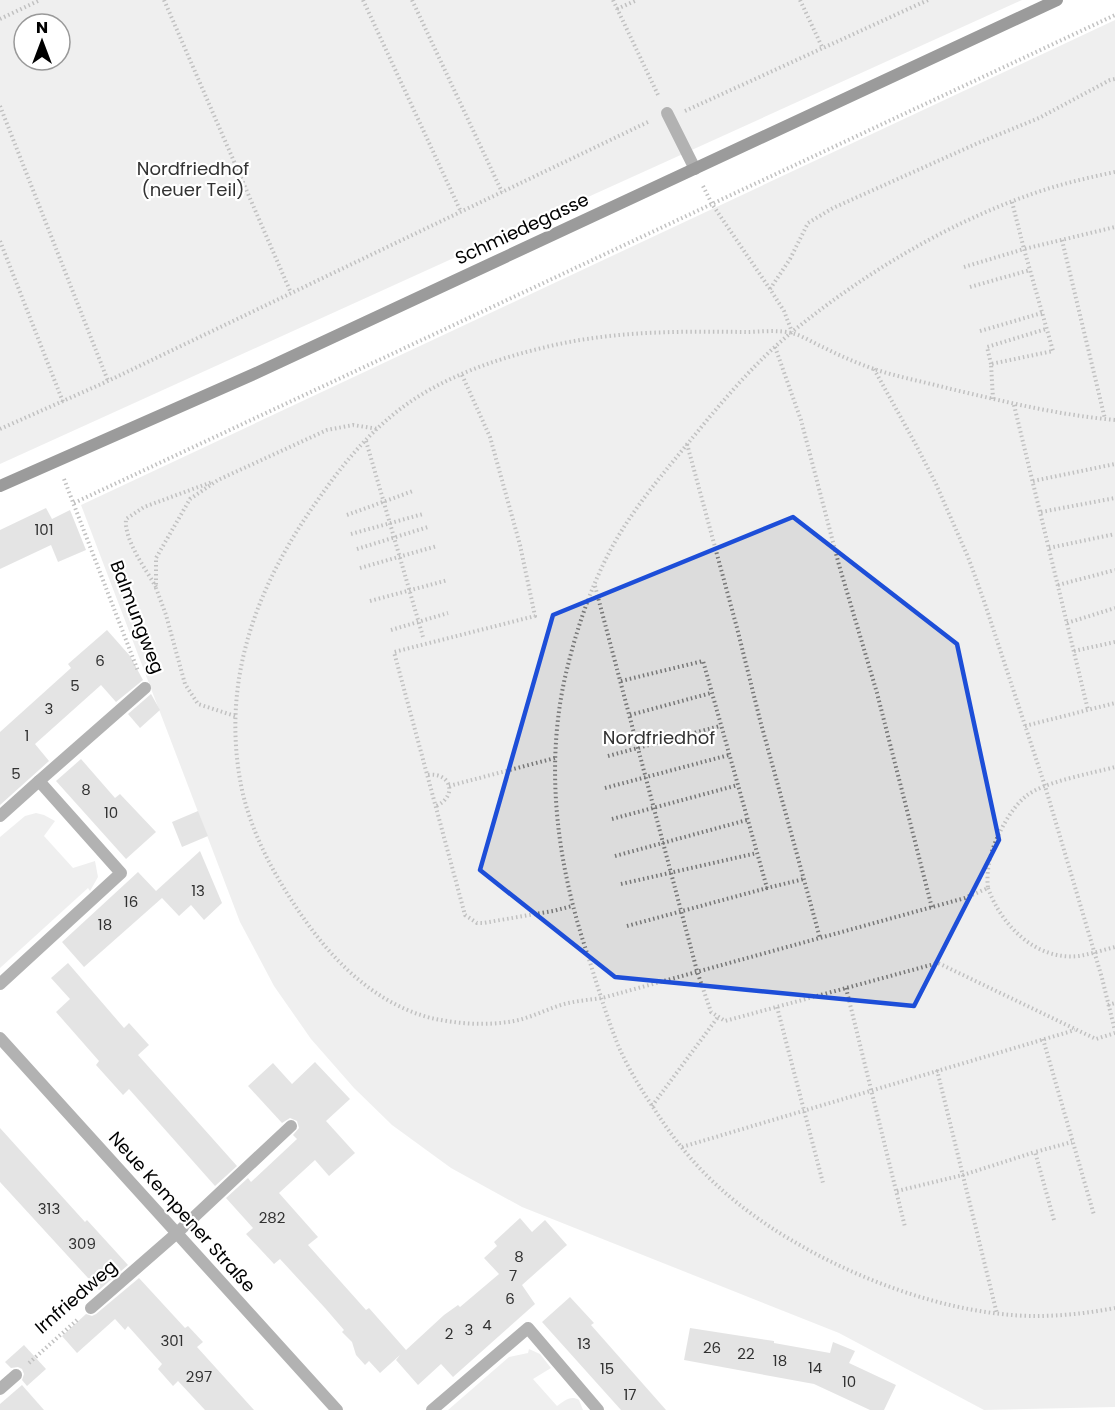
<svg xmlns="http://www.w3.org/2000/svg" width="1115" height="1410" viewBox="0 0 1115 1410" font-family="Poppins,sans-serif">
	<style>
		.green { fill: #dcdcdc; fill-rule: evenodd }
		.building { fill: #c4c4c4 }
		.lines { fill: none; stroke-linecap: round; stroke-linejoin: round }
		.path { stroke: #777; stroke-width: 4; stroke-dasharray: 1.5 3; stroke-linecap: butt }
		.lane { stroke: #555; stroke-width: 12 }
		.street { stroke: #555; stroke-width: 12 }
		.secondary { stroke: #222; stroke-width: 12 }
		.marked { fill: none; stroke: #1d4ed8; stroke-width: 4.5; stroke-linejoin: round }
		.labels { text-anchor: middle; stroke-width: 4.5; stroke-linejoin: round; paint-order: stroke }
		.number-label { font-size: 15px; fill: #313131 }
		.park-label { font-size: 18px; fill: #333; stroke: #fff }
		.street-label { font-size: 18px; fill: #000; stroke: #fff }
	</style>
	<rect width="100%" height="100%" fill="#fff"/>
	<!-- green -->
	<g class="green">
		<path d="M0 0H1022L0 464ZM24 24H60V60H24Z"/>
		<path d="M1115 20V1407L984 1410 839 1333 522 1207 451 1168 392 1125 354 1088 311 1039 274 986 240 922 81 505Z"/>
		<path d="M36 813 44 815 55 821 44 836 73 868 95 861 98 877 90 891 88 888 0 968V837L25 816Z"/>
		<path d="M529 1349 540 1354 551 1368 533 1379 557 1406C565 1401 570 1395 579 1400L583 1410H448L509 1357 528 1353Z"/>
	</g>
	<!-- building -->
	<g class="building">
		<path d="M46 508 52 519 70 510 86 550 58 562 51 545 0 569V530Z"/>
		<path d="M107 630 130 656 143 680 116 702 101 685 35 744 49 761 0 805V732L71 668 68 664Z"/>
		<path d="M151 694 160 710 140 728 128 714Z"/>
		<path d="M81 759 115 798 120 794 156 832 126 859 56 781Z"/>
		<path d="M198 811 208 836 182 847 172 822Z"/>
		<path d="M200 851 222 903 204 920 191 905 179 916 162 898 84 967 62 942 138 872 156 891Z"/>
		<path d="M68 963 124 1028 129 1023 149 1045 138 1055 237 1166 215 1186 129 1089 123 1095 96 1065 99 1061 56 1012 70 999 51 978Z"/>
		<path d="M315 1062 350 1099 326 1121 355 1153 329 1176 315 1160 279 1193 318 1237 308 1245 366 1310 369 1308 406 1350 444 1315 458 1305 460 1307 499 1274 484 1258 497 1246 494 1242 520 1218 532 1232 545 1220 567 1245 522 1285 535 1304 453 1377 441 1364 418 1385 396 1360 400 1355 380 1373 369 1361 365 1365 356 1355 352 1342 342 1332 344 1330 325 1308 280 1259 274 1264 246 1234 253 1228 226 1198 248 1178 251 1182 297 1139 293 1135 299 1128 297 1121 290 1118 282 1123 248 1086 273 1063 292 1084Z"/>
		<path d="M0 1128 85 1222 87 1220 128 1265 99 1290 0 1182Z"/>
		<path d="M139 1278 185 1328 188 1326 203 1342 197 1347 254 1410H205L178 1381 173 1386 158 1369 162 1364 128 1326 125 1330 115 1319 77 1353 62 1336 86 1314 92 1316 96 1314Z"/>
		<path d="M570 1297 594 1323 591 1325 666 1410H621L542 1322Z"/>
		<path d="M690 1328 774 1341V1343L830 1353 833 1342 855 1351 849 1363 896 1385 884 1410H870L814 1384 684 1360Z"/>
		<path d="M24 1345 46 1369 27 1386 22 1380 24 1374 22 1369 18 1367 11 1368 5 1362Z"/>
		<path d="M22 1385 44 1410H0V1404Z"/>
	</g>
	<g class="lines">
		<!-- path -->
		<g class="path">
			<path d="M164 0 291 293"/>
			<path d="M363 0 461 212"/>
			<path d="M412 0 502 192"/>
			<path d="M613 0 659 97"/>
			<path d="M800 0 823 49"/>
			<path d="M617 9 637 0"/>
			<path d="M0 19 40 0"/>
			<path d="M0 106 108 381"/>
			<path d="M685 111 928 0"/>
			<path d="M1115 172C1086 178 1057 185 1029 195 944 225 862 275 792 332 754 363 721 403 689 442 661 476 632 510 611 549 589 590 574 637 564 682 545 773 558 866 587 953 597 984 606 1015 618 1045 627 1066 640 1088 653 1107 671 1136 695 1166 721 1189 797 1258 932 1316 1036 1316 1062 1316 1089 1313 1115 1308"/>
			<path d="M703 186 712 204 770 289 784 311 792 332"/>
			<path d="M1012 202 1024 249 1115 227"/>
			<path d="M1062 240 1105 419"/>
			<path d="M0 241 63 402"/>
			<path d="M964 267 1024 249 1053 351 991 364 993 399"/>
			<path d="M970 287 1030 270"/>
			<path d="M770 289 790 259 808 223 833 208 978 143 1039 118 1110 80 1115 79"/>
			<path d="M980 331 1042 313"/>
			<path d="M775 347 801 420 839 565 877 693 932 908"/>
			<path d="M991 364 987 347 1046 329"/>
			<path d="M874 369 915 443 936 484 968 557 984 601 1045 786 1102 978 1115 1031"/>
			<path d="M462 375 490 437 520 545 535 616 394 652 465 915 477 923H483L553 911 572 906"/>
			<path d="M1014 405 1088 710"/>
			<path d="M1115 420C1059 415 1006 402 951 389 925 382 897 377 871 368 855 362 840 356 825 348 815 344 805 337 795 334 780 329 760 332 745 332 678 331 611 331 546 347 491 360 431 381 388 419 363 440 341 467 322 494 258 582 219 679 242 790 252 834 273 873 298 910 330 958 373 1003 431 1018 457 1024 487 1026 514 1021 530 1018 545 1010 561 1005 574 1001 588 1000 602 998L965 898 988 888C986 871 990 854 997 838 1004 823 1013 807 1026 796 1043 782 1093 773 1115 767"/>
			<path d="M0 429 108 381 650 121"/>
			<path d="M366 441 423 637"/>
			<path d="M687 444 737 628 760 720 820 938"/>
			<path d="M64 479 138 671"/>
			<path d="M1033 481 1115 464"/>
			<path d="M74 503 1115 15"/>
			<path d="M1041 512 1115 498"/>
			<path d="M347 515 413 491"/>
			<path d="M351 534 423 514"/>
			<path d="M1049 548 1115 534"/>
			<path d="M357 549 428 527"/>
			<path d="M360 568 437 546"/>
			<path d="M1058 585 1115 570"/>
			<path d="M595 586 697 971 711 1012 725 1021 938 963 1096 1039 1115 1033"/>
			<path d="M156 587C145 568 124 540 126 519L144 507 212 482"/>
			<path d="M370 601 448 580"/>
			<path d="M1067 623 1115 608"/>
			<path d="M391 630 448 613"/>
			<path d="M1074 651 1115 642"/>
			<path d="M621 681 703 661 767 888 804 879"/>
			<path d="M630 715 711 693"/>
			<path d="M235 716 198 704 185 684 166 615 156 588V558L190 499 218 480 327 430 353 425 378 429"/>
			<path d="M1025 726 1115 703"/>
			<path d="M608 756 720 726"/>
			<path d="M428 775C451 772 458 796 436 806"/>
			<path d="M449 786 555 758"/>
			<path d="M605 788 729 755"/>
			<path d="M612 819 738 785"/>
			<path d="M615 856 747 820"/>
			<path d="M621 884 757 853"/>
			<path d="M988 888C1001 925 1036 961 1079 956 1091 954 1103 950 1115 947"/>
			<path d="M627 926 767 888"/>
			<path d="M846 988 905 1227"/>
			<path d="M1108 1005 1115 1003"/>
			<path d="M777 1007 823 1183"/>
			<path d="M1043 1039 1094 1215"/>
			<path d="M937 1070 997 1314"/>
			<path d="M652 1106 718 1017"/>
			<path d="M682 1147 1075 1030"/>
			<path d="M897 1191 963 1175 1035 1152"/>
			<path d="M1054 1220 1035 1152 1072 1142"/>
			<path d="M29 1363 77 1320"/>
		</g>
		<!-- lane -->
		<path class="lane" d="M667 113 695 169"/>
		<!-- street -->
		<g class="street">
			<path d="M39 781 145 688"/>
			<path d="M0 816 39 781 121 873 0 984"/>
			<path d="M0 1038 337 1410"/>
			<path d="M91 1308 177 1233 291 1126"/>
			<path d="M0 1389 16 1375"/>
			<path d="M432 1410 528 1328 598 1410"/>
		</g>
		<!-- secondary -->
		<path class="secondary" d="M0 486 254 374 1057 0"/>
	</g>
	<!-- marked area -->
	<path d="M0 0H1115V1410H0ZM793 517 957 644 999 840 914 1006 615 977 480 870 553 615Z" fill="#fff" fill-opacity=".55" fill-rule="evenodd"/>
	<path class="marked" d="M793 517 957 644 999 840 914 1006 615 977 480 870 553 615Z"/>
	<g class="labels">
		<!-- number labels -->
		<g class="number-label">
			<text x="44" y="535">101</text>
			<text x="100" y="666">6</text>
			<text x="75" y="691">5</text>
			<text x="49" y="714">3</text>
			<text x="27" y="741">1</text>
			<text x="16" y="779">5</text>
			<text x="86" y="795">8</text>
			<text x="111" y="818">10</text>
			<text x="198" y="896">13</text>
			<text x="131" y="907">16</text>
			<text x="105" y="930">18</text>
			<text x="49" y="1214">313</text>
			<text x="272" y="1223">282</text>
			<text x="82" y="1249">309</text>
			<text x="519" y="1262">8</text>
			<text x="513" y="1281">7</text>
			<text x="510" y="1304">6</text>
			<text x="487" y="1330">4</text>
			<text x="469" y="1335">3</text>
			<text x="449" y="1339">2</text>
			<text x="172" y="1346">301</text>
			<text x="584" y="1349">13</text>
			<text x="712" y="1353">26</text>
			<text x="746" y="1359">22</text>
			<text x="780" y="1366">18</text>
			<text x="815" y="1373">14</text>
			<text x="607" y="1374">15</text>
			<text x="199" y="1382">297</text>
			<text x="849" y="1387">10</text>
			<text x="630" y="1400">17</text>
		</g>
		<!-- park labels -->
		<g class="park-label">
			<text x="193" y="175">Nordfriedhof<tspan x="193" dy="21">(neuer Teil)</tspan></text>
			<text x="659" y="744">Nordfriedhof</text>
		</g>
		<!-- street labels -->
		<g class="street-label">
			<text transform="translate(522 229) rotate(-25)" y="6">Schmiedegasse</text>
			<text transform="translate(137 617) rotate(69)" y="6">Balmungweg</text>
			<text transform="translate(182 1212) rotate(48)" y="6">Neue Kempener Straße</text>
			<text transform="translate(76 1297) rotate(-41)" y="6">Irnfriedweg</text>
		</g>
	</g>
	<!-- north arrow -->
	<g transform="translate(42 42)"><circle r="28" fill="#ffffff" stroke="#999999" stroke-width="1.5"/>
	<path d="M0-4.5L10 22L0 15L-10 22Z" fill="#000000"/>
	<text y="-9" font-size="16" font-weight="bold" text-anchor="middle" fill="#000000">N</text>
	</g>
</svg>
